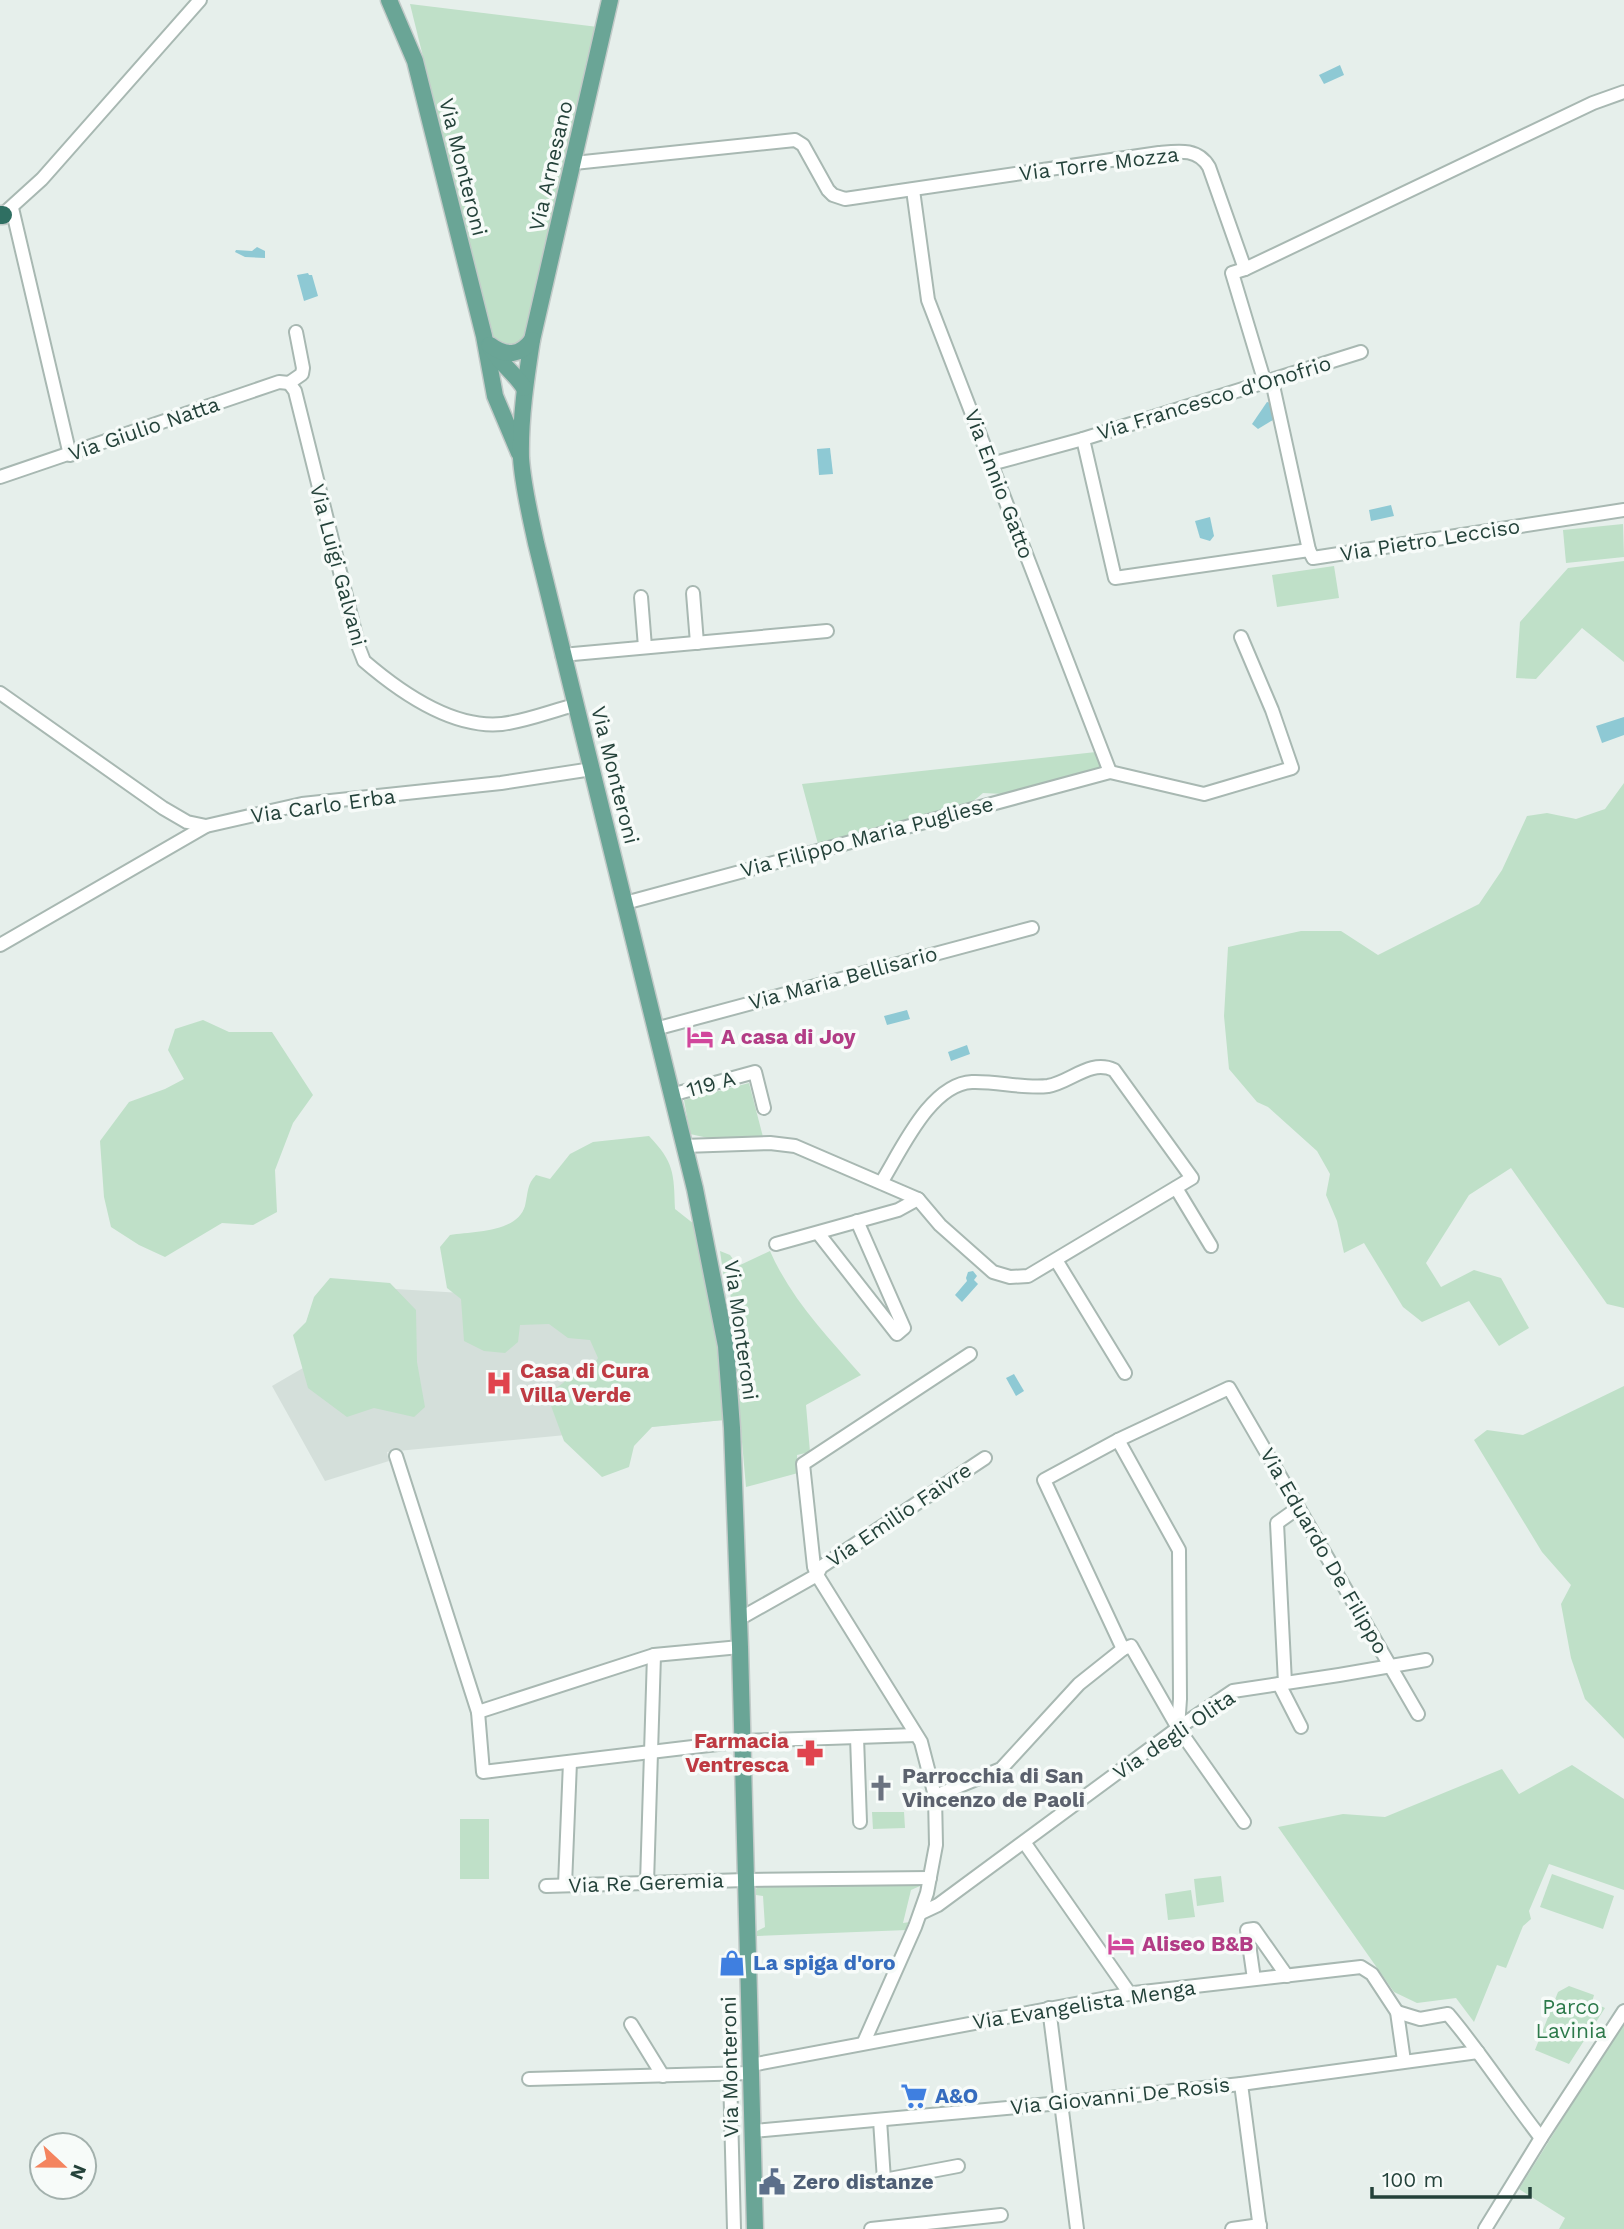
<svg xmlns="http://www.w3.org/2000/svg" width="1624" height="2229" viewBox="0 0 1624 2229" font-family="'Work Sans',sans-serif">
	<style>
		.built { fill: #d4dfda }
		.green { fill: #bfe0c8 }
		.water { fill: #8ec9d4 }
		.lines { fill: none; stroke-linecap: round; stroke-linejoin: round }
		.minor-casing { stroke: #a8b8b2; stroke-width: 16 }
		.major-casing { stroke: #c2cac8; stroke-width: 19 }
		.highway-casing { stroke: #c2cac8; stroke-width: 21 }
		.minor { stroke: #fff; stroke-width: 12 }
		.major { stroke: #6aa596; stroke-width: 16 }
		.highway { stroke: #2f6f62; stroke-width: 18 }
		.labels { text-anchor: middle; stroke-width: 7; stroke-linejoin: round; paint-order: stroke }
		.street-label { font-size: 21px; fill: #24423a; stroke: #f7fbf9 }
		.hotel-label { font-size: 21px; font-weight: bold; fill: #b23c85; stroke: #f7fbf9; text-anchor: start }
		.health-label { font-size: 21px; font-weight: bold; fill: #be3a42; stroke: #f7fbf9; text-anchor: start }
		.worship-label { font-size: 21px; font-weight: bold; fill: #5b616d; stroke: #f7fbf9; text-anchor: start }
		.shop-label { font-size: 21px; font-weight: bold; fill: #366cbe; stroke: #f7fbf9; text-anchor: start }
		.park-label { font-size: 21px; fill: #2d7a4b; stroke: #f7fbf9 }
		.service-label { font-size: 21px; font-weight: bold; fill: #4e5e75; stroke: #f7fbf9; text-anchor: start }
	</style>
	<rect width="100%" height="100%" fill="#e6efeb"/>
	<!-- built -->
	<path class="built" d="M559 1281 724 1420 387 1452 389 1461 325 1481 272 1386 346 1343 362 1287 462 1293Z"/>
	<!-- green -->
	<g class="green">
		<path d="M410 4 598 27 527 338 514 350 494 339 491 332Z"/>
		<path d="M1623 524 1624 557 1566 563 1563 530Z"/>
		<path d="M1624 561V662L1582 628 1536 679 1516 678 1520 622 1568 568Z"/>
		<path d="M1334 566 1339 598 1277 607 1272 575Z"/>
		<path d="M1096 752 1102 765 1097 771 1003 794 983 793 970 804 909 821 818 844 802 784Z"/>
		<path d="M1624 783V1308L1607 1304 1511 1168 1469 1195 1426 1263 1441 1287 1474 1270 1501 1278 1529 1328 1499 1346 1469 1301 1422 1322 1403 1307 1364 1243 1344 1253 1337 1221 1326 1195 1330 1174 1317 1151 1268 1107 1257 1102 1229 1069 1224 1016 1228 947 1301 931H1341L1378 955 1479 904 1502 870 1527 816 1547 813 1576 819 1605 809Z"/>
		<path d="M203 1020 229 1032H272L313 1095 293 1123 275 1170 277 1212 253 1225 222 1223 165 1257 139 1245 111 1227 104 1197 100 1141 129 1102 165 1089 184 1079 168 1050 175 1029Z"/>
		<path d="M749 1083 763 1137 708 1138 690 1134 684 1100Z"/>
		<path d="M649 1136C674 1162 674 1173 675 1209L694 1224 720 1359 724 1420 652 1427 634 1446 629 1467 602 1477 564 1441 547 1395 571 1377 587 1376 598 1358 590 1340 568 1338 549 1324 520 1325 518 1342 505 1353 484 1351 464 1341 461 1299 447 1288 440 1247 450 1235C473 1231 517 1233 525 1206 528 1193 527 1184 536 1175L550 1179 570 1154 593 1142Z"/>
		<path d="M720 1251 730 1255 738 1266 770 1251C791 1299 827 1336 861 1375L806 1405 810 1452 797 1455 798 1473 746 1487 733 1341 739 1337 730 1293 726 1292Z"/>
		<path d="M330 1278 390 1283 416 1310 417 1362 425 1407 414 1417 374 1408 347 1417 308 1388 293 1335 306 1322 314 1297Z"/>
		<path d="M1624 1386V1739L1585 1699 1571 1658 1561 1604 1571 1585 1542 1552 1474 1440 1487 1430 1523 1435Z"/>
		<path d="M1572 1765 1624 1799V1890L1549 1864 1529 1911 1531 1919 1523 1926 1506 1968 1497 1965 1474 2022 1456 1998 1417 2003 1394 1992 1278 1827 1343 1814 1385 1817 1502 1769 1519 1794Z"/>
		<path d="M872 1812H904L905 1828 873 1829Z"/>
		<rect x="460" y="1819" width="29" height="60"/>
		<path d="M1552 1874 1614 1896 1603 1929 1540 1907Z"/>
		<path d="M1221 1876 1224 1902 1197 1906 1194 1879Z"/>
		<path d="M920 1883V1886L911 1890 903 1923 910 1922 907 1930 757 1936V1931L765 1927 763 1896 756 1895V1889L758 1886Z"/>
		<path d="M1191 1890 1195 1917 1168 1920 1165 1894Z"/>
		<path d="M1569 1986 1594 1995 1592 2002 1605 2008 1569 2064 1535 2050 1558 1992Z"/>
		<path d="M1624 2021V2229H1559L1565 2218 1519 2189Z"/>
	</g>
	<!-- water -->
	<g class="water">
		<path d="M1340 65 1344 75 1324 84 1319 75Z"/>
		<path d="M257 247 265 251V258L245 257 235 252 236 250 252 251Z"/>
		<path d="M308 273 309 275H312L318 296 304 301 297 275Z"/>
		<path d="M1267 402 1271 403 1273 420 1258 429 1252 424Z"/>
		<path d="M830 448 833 474 819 475 817 449Z"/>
		<path d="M1391 505 1394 516 1371 521 1369 510Z"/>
		<path d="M1210 517 1214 536 1210 541 1200 538 1195 521Z"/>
		<path d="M1624 717V735L1602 743 1596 726Z"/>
		<path d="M907 1010 910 1019 887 1025 884 1016Z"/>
		<path d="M967 1045 970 1054 951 1061 948 1052Z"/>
		<path d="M973 1271 977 1276 974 1280 978 1284 962 1302 955 1295 967 1281 966 1278 968 1272Z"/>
		<path d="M1014 1374 1024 1391 1016 1396 1006 1378Z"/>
	</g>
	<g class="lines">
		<!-- minor casing -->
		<g class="minor-casing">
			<g id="minor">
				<path d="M574 163 795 140 803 145 828 190 833 195 845 199 1159 153C1179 151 1198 148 1209 167L1245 269 1593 103 1624 92"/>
				<path d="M913 190 928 300 1110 772"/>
				<path d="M12 208 70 455"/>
				<path d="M0 217 42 179 200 0"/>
				<path d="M1245 269 1232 273 1265 383"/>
				<path d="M296 332 303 368 302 374 289 383 295 391 359 648 364 661C400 692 452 729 502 724 527 721 551 711 575 705"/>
				<path d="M1361 352 1083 439 1115 578 1309 550 1313 558 1624 510"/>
				<path d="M1272 381 1309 550"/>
				<path d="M991 464 1083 439"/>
				<path d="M0 477 279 382 289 383"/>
				<path d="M693 593 697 643"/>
				<path d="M641 597 645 647"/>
				<path d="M562 655 827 631"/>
				<path d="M0 693 163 808 187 822 206 826"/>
				<path d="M625 903 1110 772 1204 794 1292 768 1272 710 1241 637"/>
				<path d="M0 945 206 826 302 804 501 783 592 769"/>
				<path d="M655 1029 1032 928"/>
				<path d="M671 1095 755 1072 764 1108"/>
				<path d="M684 1146 770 1143 795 1146 918 1199 940 1225 993 1272 1010 1277 1028 1276 1192 1178 1114 1070C1090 1059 1071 1082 1048 1086 1023 1089 997 1081 972 1082 930 1084 901 1151 881 1183"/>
				<path d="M1176 1188 1211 1246"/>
				<path d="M818 1233 897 1334 904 1328 857 1221"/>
				<path d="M776 1244 898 1210 918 1199"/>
				<path d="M1056 1260 1125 1373"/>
				<path d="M1118 1440 1179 1550 1180 1699 1178 1728"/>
				<path d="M396 1456 478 1712 483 1772 743 1741 916 1735"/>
				<path d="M817 1575 814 1567 803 1464 970 1354"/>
				<path d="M817 1575 821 1567 985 1458"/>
				<path d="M739 1619 817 1575 921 1742 935 1796 936 1845 927 1893 915 1927 864 2042"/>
				<path d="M1285 1683 1277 1523 1298 1508"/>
				<path d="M1279 1684 1301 1727"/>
				<path d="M478 1712 654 1655 740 1647"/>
				<path d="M857 1737 860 1822"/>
				<path d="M935 1796 1001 1769 1079 1684 1123 1649"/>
				<path d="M1244 1822 1178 1728 1131 1646 1123 1649 1044 1480 1118 1440 1229 1388 1418 1714"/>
				<path d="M1024 1842 1130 1994"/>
				<path d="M647 1883 654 1655"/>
				<path d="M565 1885 570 1762"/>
				<path d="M546 1886 746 1880 930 1878"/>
				<path d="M921 1913 938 1905 1178 1728 1233 1691 1339 1675 1426 1660"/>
				<path d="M1254 1979 1247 1930 1254 1929 1287 1976"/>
				<path d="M1049 2008 1077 2229"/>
				<path d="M1397 2012 1420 2019 1448 2014C1481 2053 1509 2097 1541 2138"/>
				<path d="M631 2024 663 2076"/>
				<path d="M751 2065 1134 1993 1361 1967 1372 1974 1397 2012 1404 2061"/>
				<path d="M730 2073 734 2229"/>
				<path d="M529 2079 751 2073"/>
				<path d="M1241 2084 1260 2229"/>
				<path d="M880 2120 884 2180 958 2166"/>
				<path d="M753 2131 1061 2103 1241 2084 1478 2052"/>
				<path d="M871 2229 1001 2215"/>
				<path d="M1232 2229 1260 2225"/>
				<path d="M1485 2229 1541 2138 1624 2011"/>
			</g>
		</g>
		<!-- major casing -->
		<g class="major-casing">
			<g id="major">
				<path d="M389 0 415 61 484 336 495 396 519 453"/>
				<path d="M610 0 532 340C526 379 520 419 521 458 523 487 530 515 536 543L695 1189 726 1346 732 1428 740 1647 755 2229"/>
				<path d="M489 345C498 362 514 372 524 388"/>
				<path d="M490 345C506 357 520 356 532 340"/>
			</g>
		</g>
		<!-- highway casing -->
		<g class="highway-casing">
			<path id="highway" d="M0 215H3"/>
		</g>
		<!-- minor -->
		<use href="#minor" class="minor"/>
		<!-- major -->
		<use href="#major" class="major"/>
		<!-- highway -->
		<use href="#highway" class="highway"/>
	</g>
	<!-- icons -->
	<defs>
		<g id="hotel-bare" transform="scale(2.1)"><path d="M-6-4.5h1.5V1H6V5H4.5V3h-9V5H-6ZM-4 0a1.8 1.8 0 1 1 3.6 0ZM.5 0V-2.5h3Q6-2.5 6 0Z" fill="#d1479c" stroke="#f7fbf9" stroke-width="2.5" paint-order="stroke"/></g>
		<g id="hospital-bare" transform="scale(2.1)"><path d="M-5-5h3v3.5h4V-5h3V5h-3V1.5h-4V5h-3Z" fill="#e0444e" stroke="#f7fbf9" stroke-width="2.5" paint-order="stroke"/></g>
		<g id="pharmacy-bare" transform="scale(2.1)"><path d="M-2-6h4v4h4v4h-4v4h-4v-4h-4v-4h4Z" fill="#e0444e" stroke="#f7fbf9" stroke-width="2.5" paint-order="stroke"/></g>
		<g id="church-bare" transform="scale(2.1)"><path d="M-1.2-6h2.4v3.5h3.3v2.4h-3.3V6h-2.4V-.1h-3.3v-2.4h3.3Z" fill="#6b7280" stroke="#f7fbf9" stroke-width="2.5" paint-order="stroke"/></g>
		<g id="shop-bare" transform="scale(2.1)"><path d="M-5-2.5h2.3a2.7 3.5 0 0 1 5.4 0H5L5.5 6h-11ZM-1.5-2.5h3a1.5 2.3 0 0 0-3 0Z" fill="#3f7fe0" stroke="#f7fbf9" stroke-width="2.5" paint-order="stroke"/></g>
		<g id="supermarket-bare" transform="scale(2.1)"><path d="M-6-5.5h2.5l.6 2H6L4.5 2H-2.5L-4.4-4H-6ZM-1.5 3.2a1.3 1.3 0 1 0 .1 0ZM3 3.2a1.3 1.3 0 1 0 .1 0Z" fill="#3f7fe0" stroke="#f7fbf9" stroke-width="2.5" paint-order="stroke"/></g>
		<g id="civic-bare" transform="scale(2.1)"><path d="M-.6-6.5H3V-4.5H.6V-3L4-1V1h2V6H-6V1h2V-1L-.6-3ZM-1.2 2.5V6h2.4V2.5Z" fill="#5c6f8a" stroke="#f7fbf9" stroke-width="2.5" paint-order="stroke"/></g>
	</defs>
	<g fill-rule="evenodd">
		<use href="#hotel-bare" x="700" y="1037"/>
		<use href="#hospital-bare" x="499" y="1383"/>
		<use href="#pharmacy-bare" x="810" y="1753"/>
		<use href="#church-bare" x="881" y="1788"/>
		<use href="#hotel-bare" x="1121" y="1944"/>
		<use href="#shop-bare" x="732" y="1963"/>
		<use href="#supermarket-bare" x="914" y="2096"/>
		<use href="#civic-bare" x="772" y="2182"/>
	</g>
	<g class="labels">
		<!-- street labels -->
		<g class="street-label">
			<text transform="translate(1099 164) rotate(-7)" y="7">Via Torre Mozza</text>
			<text transform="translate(551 166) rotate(-77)" y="7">Via Arnesano</text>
			<text transform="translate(463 167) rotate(76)" y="7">Via Monteroni</text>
			<text transform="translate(1214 398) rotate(-17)" y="7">Via Francesco d'Onofrio</text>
			<text transform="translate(144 429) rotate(-19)" y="7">Via Giulio Natta</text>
			<text transform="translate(999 484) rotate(69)" y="7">Via Ennio Gatto</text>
			<text transform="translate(1430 540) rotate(-9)" y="7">Via Pietro Lecciso</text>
			<text transform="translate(338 565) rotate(75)" y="7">Via Luigi Galvani</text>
			<text transform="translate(615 775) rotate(76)" y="7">Via Monteroni</text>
			<text transform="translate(323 806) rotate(-8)" y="7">Via Carlo Erba</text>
			<text transform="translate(867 837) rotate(-15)" y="7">Via Filippo Maria Pugliese</text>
			<text transform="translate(843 978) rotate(-15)" y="7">Via Maria Bellisario</text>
			<text transform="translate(711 1084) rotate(-15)" y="7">119 A</text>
			<text transform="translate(741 1330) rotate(82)" y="7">Via Monteroni</text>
			<text transform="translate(899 1515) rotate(-34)" y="7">Via Emilio Faivre</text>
			<text transform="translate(1324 1551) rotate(60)" y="7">Via Eduardo De Filippo</text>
			<text transform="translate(1174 1735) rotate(-34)" y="7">Via degli Olita</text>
			<text transform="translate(646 1883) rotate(-2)" y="7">Via Re Geremia</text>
			<text transform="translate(1084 2005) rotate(-9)" y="7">Via Evangelista Menga</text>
			<text transform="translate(730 2067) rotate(-91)" y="7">Via Monteroni</text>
			<text transform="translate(1120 2096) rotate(-6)" y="7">Via Giovanni De Rosis</text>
		</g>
		<!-- hotel labels -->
		<g class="hotel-label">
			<text x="721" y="1044">A casa di Joy</text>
			<text x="1142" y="1951">Aliseo B&amp;B</text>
		</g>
		<!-- health labels -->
		<g class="health-label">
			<text x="520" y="1378">Casa di Cura<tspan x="520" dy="24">Villa Verde</tspan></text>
			<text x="789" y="1748" text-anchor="end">Farmacia<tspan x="789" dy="24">Ventresca</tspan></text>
		</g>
		<!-- worship labels -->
		<g class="worship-label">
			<text x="902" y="1783">Parrocchia di San<tspan x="902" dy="24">Vincenzo de Paoli</tspan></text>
		</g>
		<!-- shop labels -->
		<g class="shop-label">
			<text x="753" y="1970">La spiga d'oro</text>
			<text x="935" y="2103">A&amp;O</text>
		</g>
		<!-- park labels -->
		<g class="park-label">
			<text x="1571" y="2014">Parco<tspan x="1571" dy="24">Lavinia</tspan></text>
		</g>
		<!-- service labels -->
		<g class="service-label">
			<text x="793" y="2189">Zero distanze</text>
		</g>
	</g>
	<!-- north arrow -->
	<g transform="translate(63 2166) rotate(112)"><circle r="33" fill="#f7fbf9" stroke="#a3b1ad" stroke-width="2"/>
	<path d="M0-5L12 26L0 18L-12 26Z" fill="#f4845f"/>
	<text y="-10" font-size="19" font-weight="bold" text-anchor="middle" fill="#24423a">N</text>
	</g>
	<!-- scale -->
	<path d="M1372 2187v10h158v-10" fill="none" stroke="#24423a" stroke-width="3.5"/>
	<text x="1382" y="2187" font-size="21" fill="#24423a" stroke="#f7fbf9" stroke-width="5" paint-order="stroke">100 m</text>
</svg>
